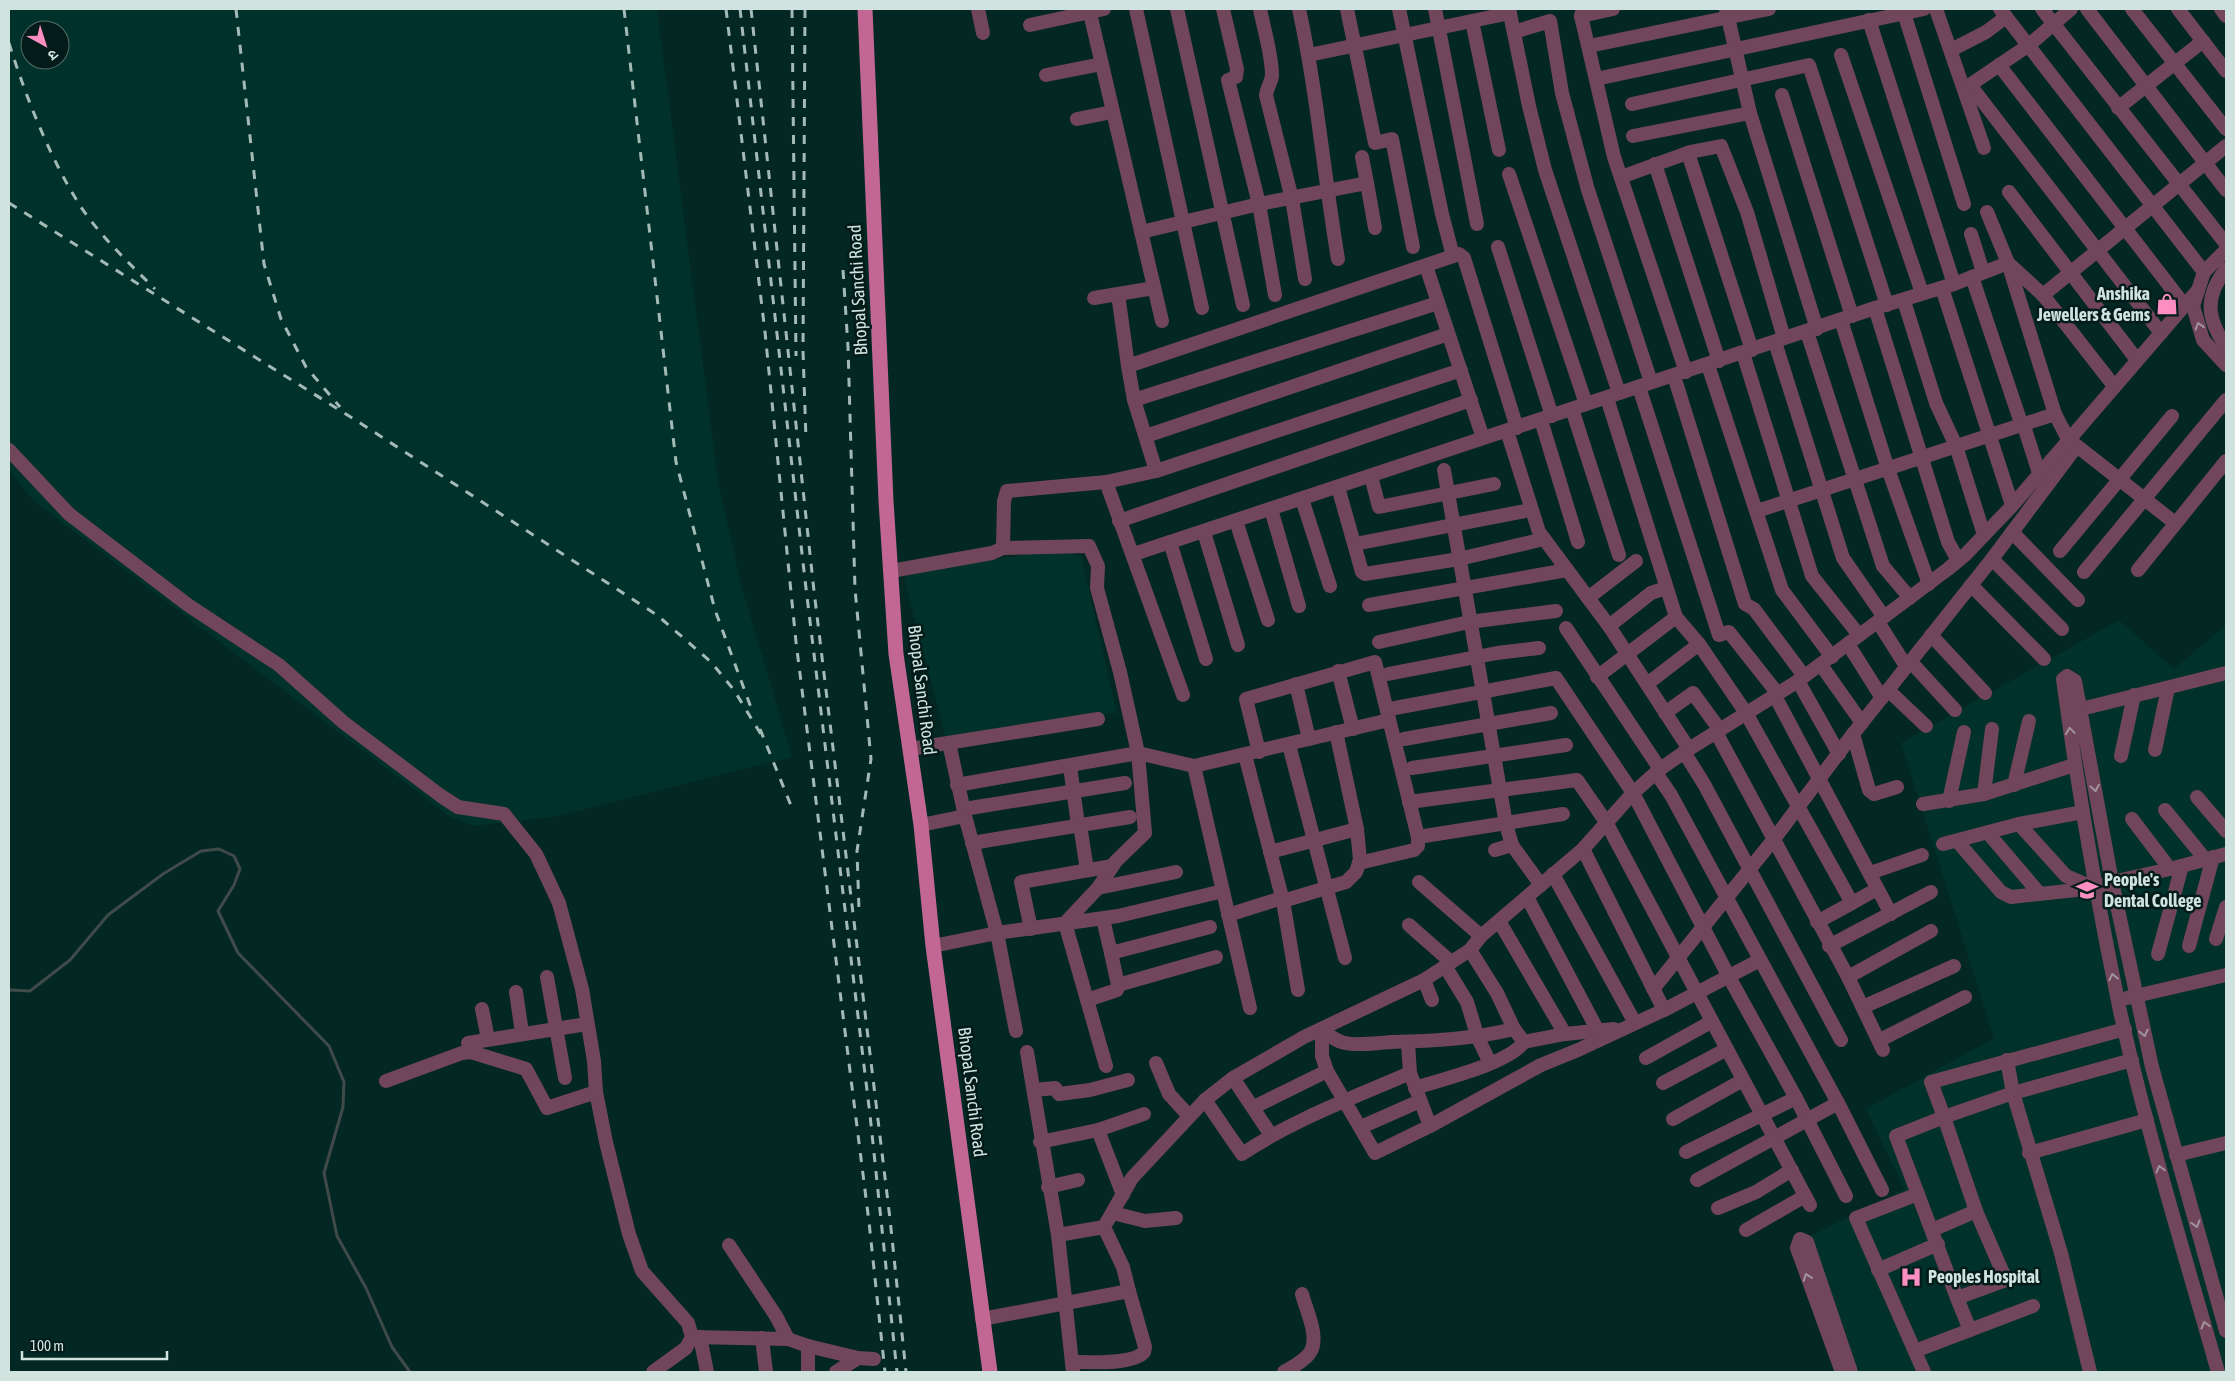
<svg xmlns="http://www.w3.org/2000/svg" width="2235" height="1381" viewBox="0 0 2235 1381" font-family="'Asap Condensed','Noto Sans Devanagari',sans-serif">
	<style>
		.built { fill: #00312b; fill-rule: evenodd }
		.lines { fill: none; stroke-linecap: round; stroke-linejoin: round }
		.stream { stroke: #404b49; stroke-width: 3 }
		.minor { stroke: #72465a; stroke-width: 14 }
		.major { stroke: #c26793; stroke-width: 15 }
		.rail { stroke: #a4bab6; stroke-width: 3; stroke-dasharray: 9 9; stroke-linecap: butt }
		.oneway { stroke: #a1949c }
		.labels { text-anchor: middle; stroke-width: 5; stroke-linejoin: round; paint-order: stroke }
		.street-label { font-size: 18px; fill: #d0e3df; stroke: #031c19 }
		.poi-label { font-size: 18px; font-weight: bold; fill: #d0e3df; stroke: #031c19; text-anchor: start }
	</style>
	<rect width="100%" height="100%" fill="#032723"/>
	<!-- built -->
	<g class="built">
		<path d="M9 9H657L718 481 742 588 792 757 558 816 474 826 449 816 35 502 9 471ZM30 30H60V60H30Z"/>
		<path d="M1056 550 1081 556 1117 713 946 740 903 573Z"/>
		<path d="M2119 620 2174 669 2226 625V1372H1853L1800 1241 1904 1189 1866 1109 1994 1038 1901 743Z"/>
	</g>
	<g class="lines">
		<!-- stream -->
		<path class="stream" d="M9 990 30 991 70 960 108 915 163 874 201 851 219 849 234 856 240 869 234 885 218 911 238 953 329 1046 344 1082 343 1107 324 1173 337 1236 366 1288 392 1347 410 1372"/>
		<!-- minor -->
		<g class="minor">
			<path d="M978 9 983 33"/>
			<path d="M1089 9 1162 321"/>
			<path d="M1136 9 1202 308"/>
			<path d="M1177 9 1243 305"/>
			<path d="M1223 9 1237 69 1236 77 1228 80 1259 204 1275 295"/>
			<path d="M1260 9C1264 30 1272 54 1272 76 1271 82 1267 88 1266 95L1292 199 1305 279"/>
			<path d="M1299 9C1317 91 1324 176 1338 259"/>
			<path d="M1347 9 1375 143 1392 139 1413 247"/>
			<path d="M1399 9 1442 214 1453 256"/>
			<path d="M1435 9 1477 224"/>
			<path d="M1509 9 1529 106 1545 170 1619 393"/>
			<path d="M1583 9 1581 16 1614 157 1686 372"/>
			<path d="M1726 9 1750 113 1817 329"/>
			<path d="M1936 9 1984 148"/>
			<path d="M2000 9 2204 272"/>
			<path d="M2042 9 2226 244"/>
			<path d="M2087 9 2226 190"/>
			<path d="M2132 9 2226 129"/>
			<path d="M2178 9 2226 71"/>
			<path d="M2221 9 2226 16"/>
			<path d="M1904 13 1964 204"/>
			<path d="M1581 16 1613 9"/>
			<path d="M1869 20 1954 284"/>
			<path d="M1472 21 1499 150"/>
			<path d="M1030 25 1104 9"/>
			<path d="M1514 32 1550 21 1562 93 1588 190 1651 382"/>
			<path d="M1589 46 1769 9"/>
			<path d="M1951 50 1986 32 2006 17"/>
			<path d="M1309 55 1510 13"/>
			<path d="M1841 55 1922 293"/>
			<path d="M1999 65 2185 306"/>
			<path d="M1046 75 1102 64"/>
			<path d="M1596 79 1924 9"/>
			<path d="M1970 85 2161 333"/>
			<path d="M1964 89 2029 45 2071 9"/>
			<path d="M1782 95 1852 316"/>
			<path d="M1632 104 1809 65 1887 305"/>
			<path d="M2118 108 2203 41"/>
			<path d="M1077 119 1112 112"/>
			<path d="M1633 136 1750 113"/>
			<path d="M1688 153 1752 350"/>
			<path d="M1655 164 1719 361"/>
			<path d="M1509 174 1586 404"/>
			<path d="M1621 177 1690 152 1721 146 1747 212 1784 338"/>
			<path d="M1367 183 1375 228"/>
			<path d="M2009 192 2137 360"/>
			<path d="M1987 212 2008 263 2055 414 2068 439 2175 523"/>
			<path d="M1141 232 1259 204 1367 183 1362 157"/>
			<path d="M1971 234 1983 272"/>
			<path d="M1498 247 1552 416"/>
			<path d="M2226 250 2204 272 2193 306 2203 340 2226 365"/>
			<path d="M1426 266 1483 438"/>
			<path d="M2226 269C2205 296 2206 318 2226 346"/>
			<path d="M1972 277 2021 423"/>
			<path d="M1942 288 2012 505"/>
			<path d="M1118 294 1128 366"/>
			<path d="M2043 295 2226 146"/>
			<path d="M1094 298 1154 288"/>
			<path d="M1904 301 1936 403 1956 446 1984 535"/>
			<path d="M1875 308 1948 542 1958 560"/>
			<path d="M1841 320 1888 469 1929 584"/>
			<path d="M1807 332 1883 566 1910 598"/>
			<path d="M1775 342 1843 558 1884 617"/>
			<path d="M1743 353 1812 576 1859 635"/>
			<path d="M1708 365 1782 590 1832 657"/>
			<path d="M1674 376 1745 604 1754 609 1804 676"/>
			<path d="M1639 387 1719 635 1729 632 1778 694"/>
			<path d="M1607 398 1676 617 1699 644 1746 713 1852 903 1877 889"/>
			<path d="M1134 400 1438 303"/>
			<path d="M1572 409 1619 555"/>
			<path d="M1541 420 1578 542"/>
			<path d="M2023 423 2039 473"/>
			<path d="M1507 431 1539 532 1609 626 1689 749"/>
			<path d="M1146 436 1448 334"/>
			<path d="M9 450 69 514 188 605 279 665 343 722 441 796 458 807 504 814 536 854 559 903 582 989 594 1061 596 1092 606 1142 629 1234 642 1271 688 1323 692 1337 686 1348 653 1372"/>
			<path d="M1444 470 1506 824 1512 845 1541 885"/>
			<path d="M1156 471 1461 370"/>
			<path d="M1371 476 1379 507 1494 484"/>
			<path d="M1106 482 1183 695"/>
			<path d="M1338 487 1362 572 1365 574 1459 559 1544 539"/>
			<path d="M1302 499 1330 586"/>
			<path d="M1271 509 1299 606"/>
			<path d="M1757 511 2055 414"/>
			<path d="M1119 521 1471 400"/>
			<path d="M1236 521 1268 620"/>
			<path d="M1204 532 1238 645"/>
			<path d="M2012 532 2078 600"/>
			<path d="M1170 542 1206 659"/>
			<path d="M1355 544 1530 510"/>
			<path d="M1003 548 1089 546 1098 566 1097 588 1120 672 1138 753 1145 833 1116 861 1098 888"/>
			<path d="M2060 551 2172 416"/>
			<path d="M1134 554 1875 308 1954 284 2008 263 2043 295 2114 386"/>
			<path d="M1992 559 2062 629"/>
			<path d="M2138 570 2226 461"/>
			<path d="M891 571 992 553 1003 548 1004 501 1007 491 1106 482 1156 471 1134 400 1128 366 1459 254 1464 258 1517 428"/>
			<path d="M2084 572 2226 400"/>
			<path d="M1971 585 2044 659"/>
			<path d="M1588 598 1636 561"/>
			<path d="M1369 605 1567 570"/>
			<path d="M1878 622 1906 666"/>
			<path d="M1609 626 1651 593 1666 588"/>
			<path d="M1566 628 1660 769"/>
			<path d="M1931 635 1985 693"/>
			<path d="M1379 642 1469 622 1556 611"/>
			<path d="M1848 644 1882 698"/>
			<path d="M1910 661 1955 710"/>
			<path d="M1821 665 1862 723"/>
			<path d="M1338 671 1353 729"/>
			<path d="M1388 674 1497 653 1539 648"/>
			<path d="M1597 677 1676 617"/>
			<path d="M1798 681 1839 754"/>
			<path d="M1296 684 1309 739"/>
			<path d="M1647 684 1699 644"/>
			<path d="M1888 690 1926 726"/>
			<path d="M1775 696 1891 914"/>
			<path d="M1395 708 1556 678 1633 793 1729 977 1796 1098 1846 1196"/>
			<path d="M2081 709 2226 673"/>
			<path d="M1665 713 1693 693 1720 730"/>
			<path d="M1716 732 1848 977 1883 1050"/>
			<path d="M1853 734 1869 790 1874 794 1897 787"/>
			<path d="M1404 739 1551 713"/>
			<path d="M949 743 965 816 997 933 1016 1031"/>
			<path d="M1289 745 1345 958"/>
			<path d="M910 749 1098 719"/>
			<path d="M2155 750 2168 688"/>
			<path d="M1259 752 1246 699 1375 662 1418 837V846L1414 850 1359 863"/>
			<path d="M1684 752 1704 784 1841 1040"/>
			<path d="M1245 755 1283 901 1298 990"/>
			<path d="M2121 756 2134 695"/>
			<path d="M1070 766 1078 825"/>
			<path d="M1194 766 1250 1008"/>
			<path d="M1412 768 1566 745"/>
			<path d="M1656 773 1671 795 1838 1103 1882 1190"/>
			<path d="M957 785 1138 753 1194 766 1389 720"/>
			<path d="M2014 785 2029 721"/>
			<path d="M1984 794 1992 729"/>
			<path d="M2197 797 2226 831"/>
			<path d="M1949 801 1964 732"/>
			<path d="M1409 802 1577 780 1606 822 1810 1205"/>
			<path d="M1923 804 1984 794 2074 765"/>
			<path d="M964 809 1125 783"/>
			<path d="M2165 810 2205 859"/>
			<path d="M2132 819 2170 869"/>
			<path d="M2019 824 2066 876 2092 887"/>
			<path d="M921 825 965 816"/>
			<path d="M1080 825 1087 870"/>
			<path d="M1988 833 2039 893"/>
			<path d="M1418 837 1563 814"/>
			<path d="M1957 841 2001 892 2011 897 2095 888 2112 882 2170 869 2226 854"/>
			<path d="M972 843 1130 817"/>
			<path d="M1943 844 2019 824 2083 812"/>
			<path d="M1583 849 1664 1010"/>
			<path d="M1495 850 1512 845"/>
			<path d="M1270 852 1357 829"/>
			<path d="M1870 873 1922 855"/>
			<path d="M1553 874 1635 1023"/>
			<path d="M1419 882 1481 936"/>
			<path d="M1527 897 1598 1031"/>
			<path d="M1283 901 1346 882 1356 872 1360 860 1357 829 1336 732"/>
			<path d="M1228 915 1282 898"/>
			<path d="M1103 919 1111 953 1210 927"/>
			<path d="M1499 921 1565 1034"/>
			<path d="M1817 922 1852 903"/>
			<path d="M1409 925 1451 962"/>
			<path d="M1031 929 1021 882 1112 866"/>
			<path d="M2216 939 2226 907"/>
			<path d="M933 946 997 933 1118 916 1223 891"/>
			<path d="M1829 946 1931 892"/>
			<path d="M2189 946 2213 857"/>
			<path d="M1470 950 1497 993 1514 1029"/>
			<path d="M1111 953 1118 985 1216 957"/>
			<path d="M2158 954 2182 866"/>
			<path d="M1445 966 1467 1002 1478 1038 1490 1063"/>
			<path d="M547 977 565 1078"/>
			<path d="M1848 977 1931 931"/>
			<path d="M1424 980 1432 1000"/>
			<path d="M1653 989 1774 839 1853 734 1992 559 2076 447"/>
			<path d="M516 992 522 1033"/>
			<path d="M2127 998 2226 975"/>
			<path d="M1087 1000 1117 990 1118 985"/>
			<path d="M1863 1007 1954 966"/>
			<path d="M482 1009 488 1039"/>
			<path d="M1322 1029C1328 1035 1336 1041 1345 1043 1359 1046 1376 1043 1391 1042 1433 1041 1473 1039 1514 1029L1524 1042 1565 1034 1614 1029"/>
			<path d="M2125 1029 1931 1082 1944 1117 2013 1093 2132 1060"/>
			<path d="M1880 1040 1965 997"/>
			<path d="M468 1043 587 1024"/>
			<path d="M1408 1043 1410 1073 1430 1126"/>
			<path d="M1027 1052 1058 1235 1073 1372"/>
			<path d="M1646 1058 1711 1022"/>
			<path d="M2007 1060 2013 1093 2061 1253 2090 1372"/>
			<path d="M1156 1063 1169 1094 1189 1116"/>
			<path d="M1106 1066 1065 923 1098 888 1176 872"/>
			<path d="M1327 1071 1375 1153 1430 1126 1541 1065 1578 1050 1664 1010 1760 960"/>
			<path d="M1233 1078 1271 1135"/>
			<path d="M386 1081 462 1053 471 1052 526 1069 547 1108 596 1092"/>
			<path d="M1663 1083 1727 1049"/>
			<path d="M1415 1088C1443 1079 1508 1064 1524 1042"/>
			<path d="M1034 1090 1055 1088 1059 1094 1090 1090 1128 1080"/>
			<path d="M1205 1100 1242 1154C1294 1119 1353 1098 1410 1073"/>
			<path d="M1254 1107 1327 1071 1322 1056V1029"/>
			<path d="M1673 1119 1743 1080"/>
			<path d="M1361 1127 1420 1101"/>
			<path d="M1098 1130 1123 1195"/>
			<path d="M1040 1142 1098 1130 1144 1114"/>
			<path d="M1686 1152 1796 1098"/>
			<path d="M2029 1153 2147 1120"/>
			<path d="M2176 1155 2226 1143"/>
			<path d="M1697 1180 1838 1103"/>
			<path d="M1048 1187 1078 1180"/>
			<path d="M1918 1194 1856 1218 1924 1372"/>
			<path d="M1718 1208 1756 1192 1792 1170"/>
			<path d="M1113 1213 1145 1221 1176 1218"/>
			<path d="M1746 1230 1805 1196"/>
			<path d="M1932 1230 1976 1211"/>
			<path d="M1058 1235 1104 1227 1132 1178 1205 1100 1233 1078 1304 1037 1424 980 1470 950 1481 936 1583 849 1633 793 1660 769 1689 749 1798 681 1948 569 1966 554 2011 507 2198 290"/>
			<path d="M729 1245 776 1316 788 1339"/>
			<path d="M1878 1270 1938 1244"/>
			<path d="M1957 1298 1896 1136 1944 1117 1976 1211 2006 1280 1957 1298 1970 1330"/>
			<path d="M982 1319 1129 1291 1123 1267 1104 1227"/>
			<path d="M692 1337 788 1339 808 1346 858 1358 874 1359"/>
			<path d="M700 1337 707 1372"/>
			<path d="M762 1338 766 1372"/>
			<path d="M1915 1351 2033 1306"/>
			<path d="M1072 1362C1089 1362 1133 1365 1144 1352L1145 1347 1129 1291"/>
			<path d="M808 1372V1346"/>
			<path d="M836 1372 858 1358"/>
			<path d="M1284 1372C1292 1367 1303 1362 1309 1354 1321 1339 1306 1310 1302 1294"/>
			<path d="M1842 1372 1797 1248 1800 1239 1807 1242 1851 1372"/>
			<path d="M2218 1372C2184 1252 2147 1133 2120 1011 2097 901 2078 791 2063 679L2067 676 2075 681 2112 882 2152 1067 2226 1331"/>
		</g>
		<!-- major -->
		<path class="major" d="M865 9 886 501 896 654 921 825 933 946 990 1372"/>
		<!-- rail -->
		<g class="rail">
			<path d="M236 9 264 264 281 319 306 367 340 407"/>
			<path d="M624 9 676 462 715 610 753 713"/>
			<path d="M726 9 765 332 796 642 869 1222 885 1372"/>
			<path d="M740 9 805 580 870 1115 897 1372"/>
			<path d="M751 9 814 591 890 1219 906 1372"/>
			<path d="M792 9 796 356"/>
			<path d="M805 9 803 351 806 439"/>
			<path d="M9 43C25 95 50 158 79 204 99 235 129 263 155 289"/>
			<path d="M9 203 357 421 657 615 711 662 734 690 762 736"/>
			<path d="M843 270 848 347 855 589 871 759 857 851 859 910"/>
			<path d="M760 729 792 808"/>
		</g>
	</g>
	<!-- one-way arrows -->
	<defs><path id="oneway-chevron" d="M-2-3.5L2.5 0L-2 3.5" fill="none" stroke-width="1.6" stroke-linecap="round" stroke-linejoin="round" transform="scale(1.25)"/></defs>
	<g class="oneway">
		<use href="#oneway-chevron" transform="translate(2199 326) rotate(-107)"/>
		<use href="#oneway-chevron" transform="translate(2070 731) rotate(-98)"/>
		<use href="#oneway-chevron" transform="translate(2095 788) rotate(80)"/>
		<use href="#oneway-chevron" transform="translate(2113 977) rotate(-102)"/>
		<use href="#oneway-chevron" transform="translate(2144 1033) rotate(77)"/>
		<use href="#oneway-chevron" transform="translate(2160 1169) rotate(-105)"/>
		<use href="#oneway-chevron" transform="translate(2196 1224) rotate(74)"/>
		<use href="#oneway-chevron" transform="translate(1807 1277) rotate(-110)"/>
		<use href="#oneway-chevron" transform="translate(2205 1325) rotate(-106)"/>
	</g>
	<!-- icons -->
	<defs>
		<g id="shop-bare" transform="scale(1.725)"><path d="M-5-2.5h2.3a2.7 3.5 0 0 1 5.4 0H5L5.5 6h-11ZM-1.5-2.5h3a1.5 2.3 0 0 0-3 0Z" fill="#fc8fc2" stroke="#031c19" stroke-width="2.5" paint-order="stroke"/></g>
		<g id="university-bare" transform="scale(1.725)"><path d="M0-5L7-2L0 1L-7-2ZM-4 1L0 2.5L4 1V4Q0 6-4 4Z" fill="#fc8fc2" stroke="#031c19" stroke-width="2.5" paint-order="stroke"/></g>
		<g id="hospital-bare" transform="scale(1.725)"><path d="M-5-5h3v3.5h4V-5h3V5h-3V1.5h-4V5h-3Z" fill="#fc8fc2" stroke="#031c19" stroke-width="2.5" paint-order="stroke"/></g>
	</defs>
	<g fill-rule="evenodd">
		<use href="#shop-bare" x="2167" y="304"/>
		<use href="#university-bare" x="2087" y="890"/>
		<use href="#hospital-bare" x="1911" y="1277"/>
	</g>
	<g class="labels">
		<!-- street labels -->
		<g class="street-label">
			<text transform="translate(858 290) rotate(-93)" y="6">Bhopal Sanchi Road</text>
			<text transform="translate(922 690) rotate(83)" y="6">Bhopal Sanchi Road</text>
			<text transform="translate(972 1092) rotate(83)" y="6">Bhopal Sanchi Road</text>
		</g>
		<!-- poi labels -->
		<g class="poi-label">
			<text x="2150" y="300" text-anchor="end">Anshika<tspan x="2150" dy="21">Jewellers &amp; Gems</tspan></text>
			<text x="2104" y="886">People's<tspan x="2104" dy="21">Dental College</tspan></text>
			<text x="1928" y="1283">Peoples Hospital</text>
		</g>
	</g>
	<!-- border -->
	<rect width="2235" height="1381" fill="none" stroke="#d0e3df" stroke-width="20"/>
	<!-- north arrow -->
	<g transform="translate(45 45) rotate(141)"><circle r="24" fill="#031c19" stroke="#556c68"/>
	<path d="M0-4L9 19L0 12L-9 19Z" fill="#fc8fc2"/>
	<text y="-8" font-size="14" font-weight="bold" text-anchor="middle" fill="#d0e3df">उ</text>
	</g>
	<!-- scale -->
	<path d="M22 1351v8h145v-8" fill="none" stroke="#d0e3df" stroke-width="2.5"/>
	<text x="30" y="1351" font-size="15" fill="#d0e3df" stroke="#031c19" stroke-width="4" paint-order="stroke">100 m</text>
</svg>
